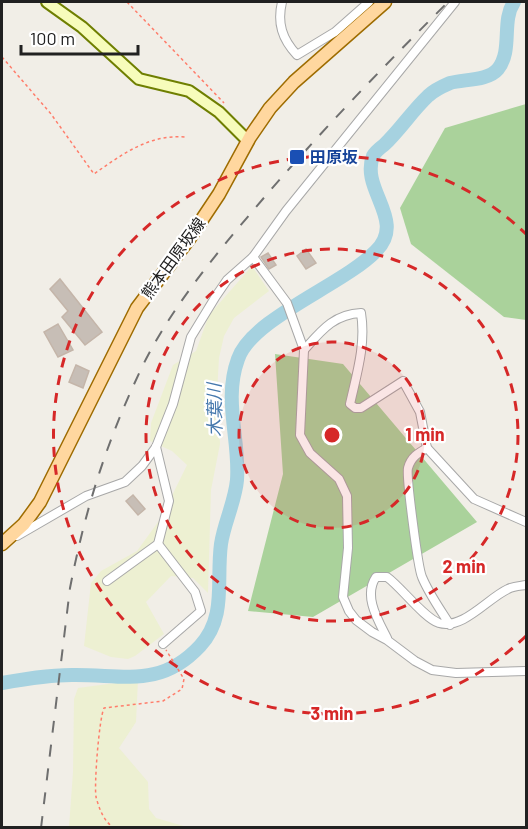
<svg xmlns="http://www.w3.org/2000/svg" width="528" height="829" viewBox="0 0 528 829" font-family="Barlow,'Noto Sans JP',sans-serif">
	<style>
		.farmland { fill: #edf0d2 }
		.forest { fill: #aad29b }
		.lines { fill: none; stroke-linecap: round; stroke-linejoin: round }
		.river { stroke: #a6d2e0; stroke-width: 14 }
		.building { fill: #c7beb6; stroke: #c4b5a9; stroke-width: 1.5 }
		.street-casing { stroke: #a8a8a8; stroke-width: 10 }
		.secondary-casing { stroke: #6f7f01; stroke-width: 14 }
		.primary-casing { stroke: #9e6c00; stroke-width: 15 }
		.path { stroke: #ff7d6b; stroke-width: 1.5; stroke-dasharray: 3 3; stroke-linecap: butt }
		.street { stroke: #fff; stroke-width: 8 }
		.secondary { stroke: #f7fcbb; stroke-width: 10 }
		.primary { stroke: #ffd79f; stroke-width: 12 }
		.rail { stroke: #6f6f6f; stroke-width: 2; stroke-dasharray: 12 12; stroke-linecap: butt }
		.ring { fill: none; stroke: #d62828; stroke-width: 3; stroke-dasharray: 10 8 }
		.transit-dot { fill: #1a4fb4; stroke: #fff; stroke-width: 2 }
		.labels { text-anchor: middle; stroke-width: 4.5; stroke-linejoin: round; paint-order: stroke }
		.transit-label { font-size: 16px; font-weight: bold; fill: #164399; stroke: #fff; text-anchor: start }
		.street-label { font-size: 16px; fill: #212121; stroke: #fff }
		.water-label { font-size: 18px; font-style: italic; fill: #4578ad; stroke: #fff }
		.centre { fill: #d62828; stroke: #fff; stroke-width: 3 }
		.ring-label { font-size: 18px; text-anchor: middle; font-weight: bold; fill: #d62828; stroke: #fff; stroke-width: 4.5; stroke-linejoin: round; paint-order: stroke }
	</style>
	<rect width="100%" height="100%" fill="#f1eee7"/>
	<!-- farmland -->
	<g class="farmland">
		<path d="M252 266 269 291 234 318 224 336 219 358 217 393 220 444 211 490 208 593 193 578 171 576 146 602 164 634 135 656 128 659 111 657 84 646 91 583 101 571 137 551 161 518 187 465 172 451 150 441 151 423 173 365 196 351 209 315Z"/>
		<path d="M138 680 136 722 119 748 148 782 149 809 156 818 187 827H69L73 772 74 699 78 688Z"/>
	</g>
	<!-- forest -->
	<g class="forest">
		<path d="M526 104V320L504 317 411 244 400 208 445 128Z"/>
		<path d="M275 354 343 364 477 522 313 617 248 611 283 474Z"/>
	</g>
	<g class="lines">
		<!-- river -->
		<path class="river" d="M2 683C25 679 48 675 72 675 123 674 160 689 200 646 227 617 216 581 221 544 224 523 235 502 237 480 240 439 223 400 238 359 252 318 343 285 376 251 407 220 360 190 373 156 375 152 380 148 384 145 400 130 412 111 428 96 433 91 443 86 450 83 464 79 488 81 498 69 513 50 501 21 514 2"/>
	</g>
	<!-- building -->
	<g class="building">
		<path d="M306 249 316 263 306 269 297 256Z"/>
		<path d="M268 253 276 265 269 269 261 257Z"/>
		<path d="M60 279 102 332 85 345 62 317 68 311 50 289Z"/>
		<path d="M58 324 73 350 58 357 44 332Z"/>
		<path d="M76 365 89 371 83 388 69 382Z"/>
		<path d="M133 495 145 509 138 515 126 501Z"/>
	</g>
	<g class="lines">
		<!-- street casing -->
		<g class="street-casing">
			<g id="street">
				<path d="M282 2C277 23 282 39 297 55L335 32 369 2"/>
				<path d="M253 257 287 303 304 350 300 435 310 453 339 479 347 496 348 548 343 597 349 611 356 620 372 632 387 640 415 661 432 670 456 673 526 671"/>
				<path d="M304 350C321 331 334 314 361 313 366 344 357 373 350 404L355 408H361L403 381 420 412 427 448 474 499 526 522"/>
				<path d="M427 448C418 453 411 457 408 468 406 476 418 568 422 577 429 594 440 609 450 625"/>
				<path d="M17 536 86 496 125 482 142 466 156 447 173 404 191 337 216 296 227 280 253 257 286 211 455 2"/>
				<path d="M158 544 195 592 201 611 163 644"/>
				<path d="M107 581 158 544 169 501 156 447"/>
				<path d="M387 638C378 620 363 596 376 577H387C401 587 424 618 439 623 463 630 488 598 508 589 514 586 520 586 526 585"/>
			</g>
		</g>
		<!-- secondary casing -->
		<g class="secondary-casing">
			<path id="secondary" d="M47 2 82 27 139 79 189 91 219 112 248 141"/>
		</g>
		<!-- primary casing -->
		<g class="primary-casing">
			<path id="primary" d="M2 544 24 524 40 502 137 308 189 239 219 194 250 137 270 108 294 82 385 2"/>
		</g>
		<!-- path -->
		<g class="path">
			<path d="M127 2 224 103"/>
			<path d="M2 57 51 114 94 174C121 155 149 134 185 137"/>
			<path d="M115 828C104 823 99 808 96 797 94 785 99 719 104 708L163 701 182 689 184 679 166 650"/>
		</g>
		<!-- street -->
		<use href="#street" class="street"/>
		<!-- secondary -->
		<use href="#secondary" class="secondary"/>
		<!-- primary -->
		<use href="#primary" class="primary"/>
		<!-- rail -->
		<path class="rail" d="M41 828 70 588C86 506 107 440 143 365 175 301 222 247 268 193 325 127 386 64 448 2"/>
	</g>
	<!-- distance rings -->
	<circle cx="332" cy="435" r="93" fill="#d62828" fill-opacity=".12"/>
	<g class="ring">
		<circle cx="332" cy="435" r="93"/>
		<circle cx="332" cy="435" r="186"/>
		<path d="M526 636A279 279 0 1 1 526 234"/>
	</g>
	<!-- markers -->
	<rect class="transit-dot" x="289" y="149" width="16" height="16" rx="3"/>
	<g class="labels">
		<!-- transit labels -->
		<g class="transit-label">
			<text x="310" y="163">田原坂</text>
		</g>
		<!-- street labels -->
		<g class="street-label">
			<text transform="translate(173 258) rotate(-54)" y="6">熊本田原坂線</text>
		</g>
		<!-- water labels -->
		<g class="water-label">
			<text transform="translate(215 410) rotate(-91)" y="6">木葉川</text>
		</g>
	</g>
	<circle cx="332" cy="435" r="9" class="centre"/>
	<g class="ring-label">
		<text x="425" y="441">1 min</text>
		<text x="464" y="573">2 min</text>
		<text x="332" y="720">3 min</text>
	</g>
	<!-- border -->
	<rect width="528" height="829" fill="none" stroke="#212121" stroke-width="6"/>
	<!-- scale -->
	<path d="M21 45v9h117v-9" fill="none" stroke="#212121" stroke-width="3"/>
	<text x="30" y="45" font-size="18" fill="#212121" stroke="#ffffff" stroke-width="4.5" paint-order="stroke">100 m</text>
</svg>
